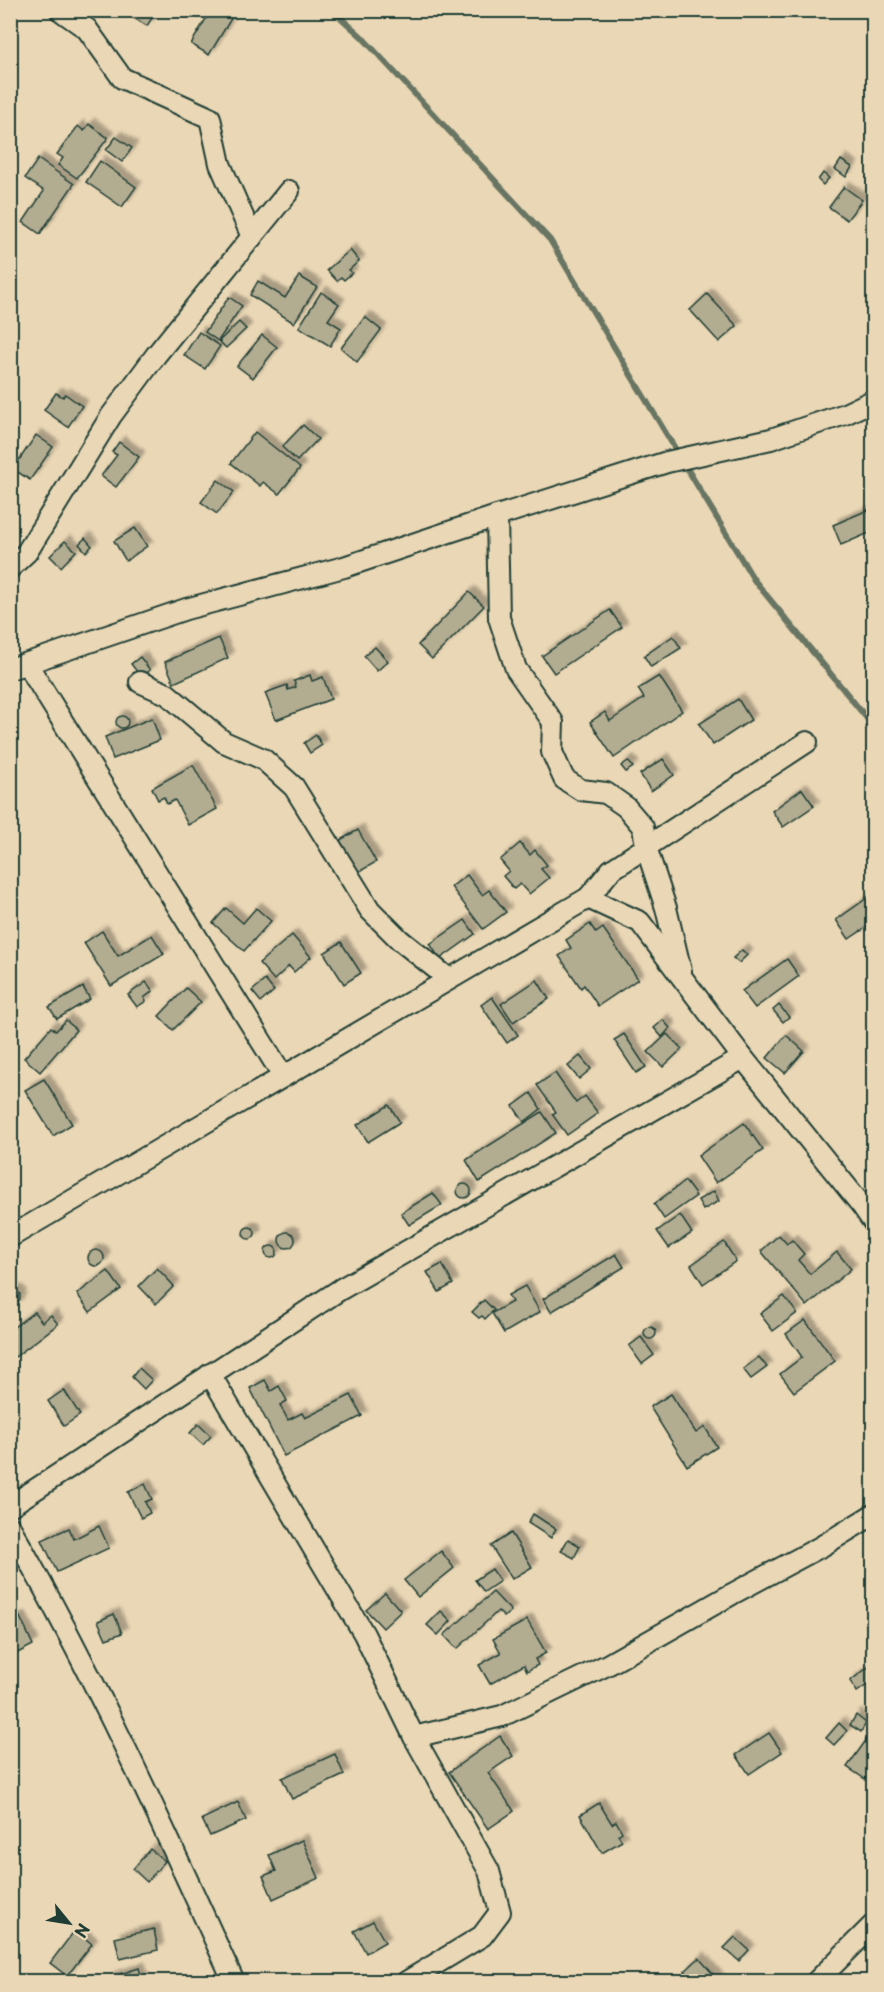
<svg xmlns="http://www.w3.org/2000/svg" width="884" height="1992" viewBox="0 0 884 1992" font-family="'Playpen Sans',sans-serif">
	<style>
		.lines { fill: none; stroke-linecap: round; stroke-linejoin: round }
		.stream { stroke: #687563; stroke-width: 6 }
		.building { fill: #b2ac91; stroke: #1f3d34; stroke-width: 1.5; filter: url(#shadow) }
		.minor-casing { stroke: #1f3d34; stroke-width: 24 }
		.minor { stroke: #ead7b5; stroke-width: 20 }
	</style>
	<defs>
		<filter id="shadow"><feDropShadow dx="5.5" dy="-5.5" stdDeviation="1.5" flood-color="#0004"/></filter>
	</defs>
	<rect width="100%" height="100%" fill="#ead7b5"/>
	<filter id="ink" filterUnits="userSpaceOnUse"><feTurbulence type="fractalNoise" baseFrequency=".0167" numOctaves="2"/><feDisplacementMap in="SourceGraphic" scale="12" xChannelSelector="R" yChannelSelector="G"/><feConvolveMatrix kernelMatrix="1 2 1 2 8 2 1 2 1" color-interpolation-filters="sRGB"/></filter>
	<g filter="url(#ink)">
		<g class="lines">
			<!-- stream -->
			<path class="stream" d="M332 10 361 36 550 240 754 580 874 727"/>
		</g>
		<!-- building -->
		<g class="building">
			<path d="M126 10H157L147 26 125 13Z"/>
			<path d="M211 10H222L232 17 209 55 191 44Z"/>
			<path d="M89 124 108 138 77 178 58 165 63 158 57 154 78 126 84 131Z"/>
			<path d="M116 137 132 148 122 162 106 150Z"/>
			<path d="M38 159 74 184 40 234 23 222 44 191 25 178Z"/>
			<path d="M841 160 852 167 846 177 835 169Z"/>
			<path d="M100 161 136 187 122 207 86 182Z"/>
			<path d="M823 173 829 178 823 185 818 180Z"/>
			<path d="M844 187 862 200 847 220 829 207Z"/>
			<path d="M350 250 359 261 349 270 352 273 344 280 341 277 337 281 327 270Z"/>
			<path d="M299 276 317 287 294 323 250 295 258 281 285 298Z"/>
			<path d="M321 292 339 304 328 320 341 328 330 346 299 327Z"/>
			<path d="M707 294 737 326 719 342 690 310Z"/>
			<path d="M229 297 242 306 218 341 205 332Z"/>
			<path d="M365 317 381 330 357 362 341 348Z"/>
			<path d="M239 322 246 329 226 348 219 341Z"/>
			<path d="M199 332 220 346 205 369 184 355Z"/>
			<path d="M262 335 277 347 253 378 237 366Z"/>
			<path d="M56 393 63 397 65 394 82 406 68 427 44 410Z"/>
			<path d="M303 425 318 439 297 461 282 447Z"/>
			<path d="M255 432 300 468 279 494 263 482 260 486 231 463Z"/>
			<path d="M36 435 53 447 30 480 13 469Z"/>
			<path d="M119 442 139 457 116 487 101 476 117 455 112 452Z"/>
			<path d="M218 480 234 492 217 514 201 502Z"/>
			<path d="M868 510 874 524V531L841 545 833 525Z"/>
			<path d="M135 528 147 546 126 561 114 541Z"/>
			<path d="M85 538 92 546 86 552 79 544Z"/>
			<path d="M65 541 76 551 61 567 50 556Z"/>
			<path d="M469 592 484 606 432 659 418 645Z"/>
			<path d="M610 610 622 627 554 673 542 656Z"/>
			<path d="M673 636 681 648 651 667 644 656Z"/>
			<path d="M219 638 228 658 174 683 165 662Z"/>
			<path d="M375 647 388 661 377 671 364 656Z"/>
			<path d="M140 657 150 670 141 677 131 664Z"/>
			<path d="M310 675 312 681 323 677 331 699 276 720 265 693 287 685 288 690 296 687 294 681Z"/>
			<path d="M659 676 682 711 614 758 590 722 605 712 610 721 644 698 638 689Z"/>
			<path d="M738 699 751 720 713 745 699 724Z"/>
			<circle cx="122" cy="722" r="6"/>
			<path d="M152 718 160 740 113 759 105 737Z"/>
			<path d="M316 735 322 745 310 753 304 743Z"/>
			<path d="M663 759 674 775 651 791 640 774Z"/>
			<path d="M628 761 633 767 626 772 621 766Z"/>
			<path d="M193 765 217 809 188 825 175 800 167 804 164 797 158 800 152 788Z"/>
			<path d="M802 789 814 806 783 827 772 811Z"/>
			<path d="M358 830 376 862 357 873 340 840Z"/>
			<path d="M520 843 530 855 535 850 547 865 541 869 549 878 529 894 520 884 514 889 503 876 509 871 500 860Z"/>
			<path d="M467 875 482 895 489 890 506 912 483 929 451 887Z"/>
			<path d="M870 896 874 901V922L849 939 836 920Z"/>
			<path d="M226 908 243 923 256 908 271 921 244 951 213 923Z"/>
			<path d="M465 920 475 934 440 959 430 944Z"/>
			<path d="M590 924 596 933 603 928 638 979 598 1006 584 985 581 988 559 956 571 948 566 940Z"/>
			<path d="M102 931 118 956 152 935 164 954 111 986 84 943Z"/>
			<path d="M292 935 311 957 294 972 289 966 274 980 259 963Z"/>
			<path d="M341 942 361 973 344 984 324 953Z"/>
			<path d="M742 950 747 955 739 963 733 958Z"/>
			<path d="M787 959 799 976 755 1008 742 991Z"/>
			<path d="M265 980 274 991 261 1002 252 991Z"/>
			<path d="M537 980 549 999 513 1022 501 1004Z"/>
			<path d="M146 982 153 991 144 998 146 1001 137 1007 128 995Z"/>
			<path d="M83 987 90 999 57 1019 49 1007Z"/>
			<path d="M186 988 201 1002 173 1030 159 1016Z"/>
			<path d="M492 997 518 1035 507 1043 481 1005Z"/>
			<path d="M779 1005 789 1017 783 1022 773 1010Z"/>
			<path d="M66 1020 76 1030 40 1072 24 1058 51 1027 56 1031Z"/>
			<path d="M663 1020 670 1028 662 1037 654 1028Z"/>
			<path d="M624 1034 646 1067 636 1073 614 1040Z"/>
			<path d="M667 1034 682 1049 663 1067 648 1052Z"/>
			<path d="M786 1035 804 1051 785 1073 767 1058Z"/>
			<path d="M580 1056 591 1069 579 1079 568 1066Z"/>
			<path d="M555 1073 576 1103 585 1096 598 1113 567 1135 552 1114 556 1112 537 1085Z"/>
			<path d="M44 1079 72 1124 53 1136 25 1090Z"/>
			<path d="M531 1093 541 1109 524 1122 513 1106Z"/>
			<path d="M389 1105 400 1122 368 1142 357 1125Z"/>
			<path d="M542 1112 556 1133 479 1182 466 1160Z"/>
			<path d="M744 1123 763 1150 716 1183 698 1156Z"/>
			<path d="M685 1181 696 1196 664 1219 654 1204Z"/>
			<circle cx="464" cy="1191" r="7"/>
			<path d="M714 1191 719 1201 703 1210 698 1200Z"/>
			<path d="M433 1193 442 1205 409 1225 401 1213Z"/>
			<path d="M680 1215 692 1233 669 1248 657 1231Z"/>
			<circle cx="249" cy="1233" r="6"/>
			<circle cx="287" cy="1240" r="8"/>
			<path d="M779 1235 787 1244 792 1240 804 1254 798 1260 810 1274 837 1252 851 1269 807 1306 761 1251Z"/>
			<path d="M724 1242 736 1261 703 1284 691 1265Z"/>
			<circle cx="271" cy="1252" r="6"/>
			<circle cx="96" cy="1258" r="8"/>
			<path d="M616 1254 624 1267 551 1312 543 1299Z"/>
			<path d="M442 1264 453 1284 439 1292 427 1272Z"/>
			<path d="M157 1268 174 1286 156 1304 139 1286Z"/>
			<path d="M108 1271 121 1289 90 1312 77 1294Z"/>
			<path d="M525 1286 540 1312 504 1333 492 1313 512 1302 508 1295Z"/>
			<path d="M10 1291H17L20 1294V1299L16 1305 10 1304Z"/>
			<path d="M784 1296 797 1313 773 1331 760 1314Z"/>
			<path d="M484 1300 494 1310 485 1319 482 1316 479 1318 472 1312Z"/>
			<path d="M34 1312 42 1322 51 1315 58 1324 15 1357 10 1351V1330Z"/>
			<path d="M805 1320 835 1361 794 1392 780 1374 802 1357 786 1334Z"/>
			<circle cx="650" cy="1333" r="6"/>
			<path d="M641 1337 654 1355 642 1364 629 1346Z"/>
			<path d="M759 1357 767 1367 751 1379 743 1369Z"/>
			<path d="M139 1368 152 1380 144 1389 132 1377Z"/>
			<path d="M265 1380 271 1391 279 1386 287 1401 280 1405 288 1420 302 1413 305 1418 351 1395 362 1416 284 1456 250 1388Z"/>
			<path d="M64 1390 80 1415 64 1426 48 1401Z"/>
			<path d="M671 1394 696 1433 705 1427 717 1447 687 1466 650 1407Z"/>
			<path d="M198 1424 211 1436 203 1445 190 1433Z"/>
			<path d="M145 1484 152 1499 145 1502 150 1513 141 1518 128 1492Z"/>
			<path d="M533 1514 556 1529 551 1538 528 1523Z"/>
			<path d="M99 1526 109 1548 57 1572 42 1540 69 1528 74 1539Z"/>
			<path d="M511 1533 532 1567 512 1579 491 1546Z"/>
			<path d="M568 1539 580 1546 574 1558 561 1551Z"/>
			<path d="M441 1551 454 1568 418 1597 404 1580Z"/>
			<path d="M492 1569 500 1581 484 1592 475 1580Z"/>
			<path d="M493 1592 511 1611 504 1617 498 1611 457 1649 444 1635Z"/>
			<path d="M385 1593 401 1611 383 1628 366 1610Z"/>
			<path d="M441 1611 451 1621 438 1635 427 1625Z"/>
			<path d="M114 1614 122 1633 106 1639 98 1621Z"/>
			<path d="M20 1617 33 1645 10 1657V1621Z"/>
			<path d="M527 1620 546 1653 535 1659 538 1665 527 1671 524 1665 490 1684 479 1665 501 1653 493 1639Z"/>
			<path d="M874 1663V1680L857 1692 850 1681Z"/>
			<path d="M856 1715 866 1723 861 1732 850 1725Z"/>
			<path d="M839 1723 847 1731 834 1745 826 1738Z"/>
			<path d="M769 1733 782 1752 749 1774 736 1755Z"/>
			<path d="M500 1736 513 1756 488 1773 514 1811 488 1829 449 1772Z"/>
			<path d="M867 1739 874 1744V1766L865 1779 847 1767Z"/>
			<path d="M335 1754 344 1775 292 1799 282 1778Z"/>
			<path d="M238 1802 246 1820 210 1836 202 1819Z"/>
			<path d="M599 1803 612 1824 616 1821 622 1832 618 1835 622 1841 602 1853 580 1815Z"/>
			<path d="M302 1840 319 1878 273 1899 263 1876 276 1871 269 1855Z"/>
			<path d="M150 1849 165 1861 147 1882 133 1869Z"/>
			<path d="M373 1921 385 1942 366 1953 354 1931Z"/>
			<path d="M154 1929 158 1950 120 1959 115 1938Z"/>
			<path d="M75 1930 92 1944 67 1976 50 1963Z"/>
			<path d="M735 1937 749 1950 739 1961 724 1948Z"/>
			<path d="M699 1958 720 1982H694L685 1971Z"/>
			<path d="M139 1968 143 1982H109L108 1978Z"/>
		</g>
		<g class="lines">
			<!-- minor casing -->
			<g class="minor-casing">
				<g id="minor">
					<path d="M60 10 87 29 122 78 210 118 220 164 252 237"/>
					<path d="M497 516 499 618 516 669 553 722 552 752 564 779 581 790 606 793 626 807 643 827 646 847 666 908 681 971"/>
					<path d="M10 568 27 552 111 416 156 355 289 191"/>
					<path d="M27 664 283 1076"/>
					<path d="M10 669 186 609 344 567 497 516 667 462 771 439 845 414 874 400"/>
					<path d="M140 682 167 694 224 742 263 759 294 787 370 910 400 940 449 979"/>
					<path d="M588 898 611 870 807 742"/>
					<path d="M10 1237 588 898 640 922 743 1058 863 1207 874 1223"/>
					<path d="M210 1374 364 1634 414 1737 489 1871 500 1912 482 1936 406 1982"/>
					<path d="M10 1506 341 1289 743 1058"/>
					<path d="M10 1527C94 1674 164 1828 234 1982"/>
					<path d="M414 1737 502 1716 609 1664 732 1594 822 1546 874 1514"/>
					<path d="M816 1982 874 1924"/>
				</g>
			</g>
			<!-- minor -->
			<use href="#minor" class="minor"/>
		</g>
	</g>
	<!-- margin -->
	<rect width="884" height="1992" fill="none" stroke="#ead7b5" stroke-width="36"/>
	<rect x="18" y="18" width="848" height="1956" fill="none" stroke="#1f3d34" stroke-width="2" filter="url(#ink)"/>
	<!-- north arrow -->
	<g transform="translate(69 1923) rotate(120)" stroke="#ead7b5" stroke-width="4.5" paint-order="stroke">
	<path d="M0-4.5L10 22L0 15L-10 22Z" fill="#1f3d34"/>
	<text y="-9" font-size="16" font-weight="bold" text-anchor="middle" fill="#1f3d34">N</text>
	</g>
</svg>
